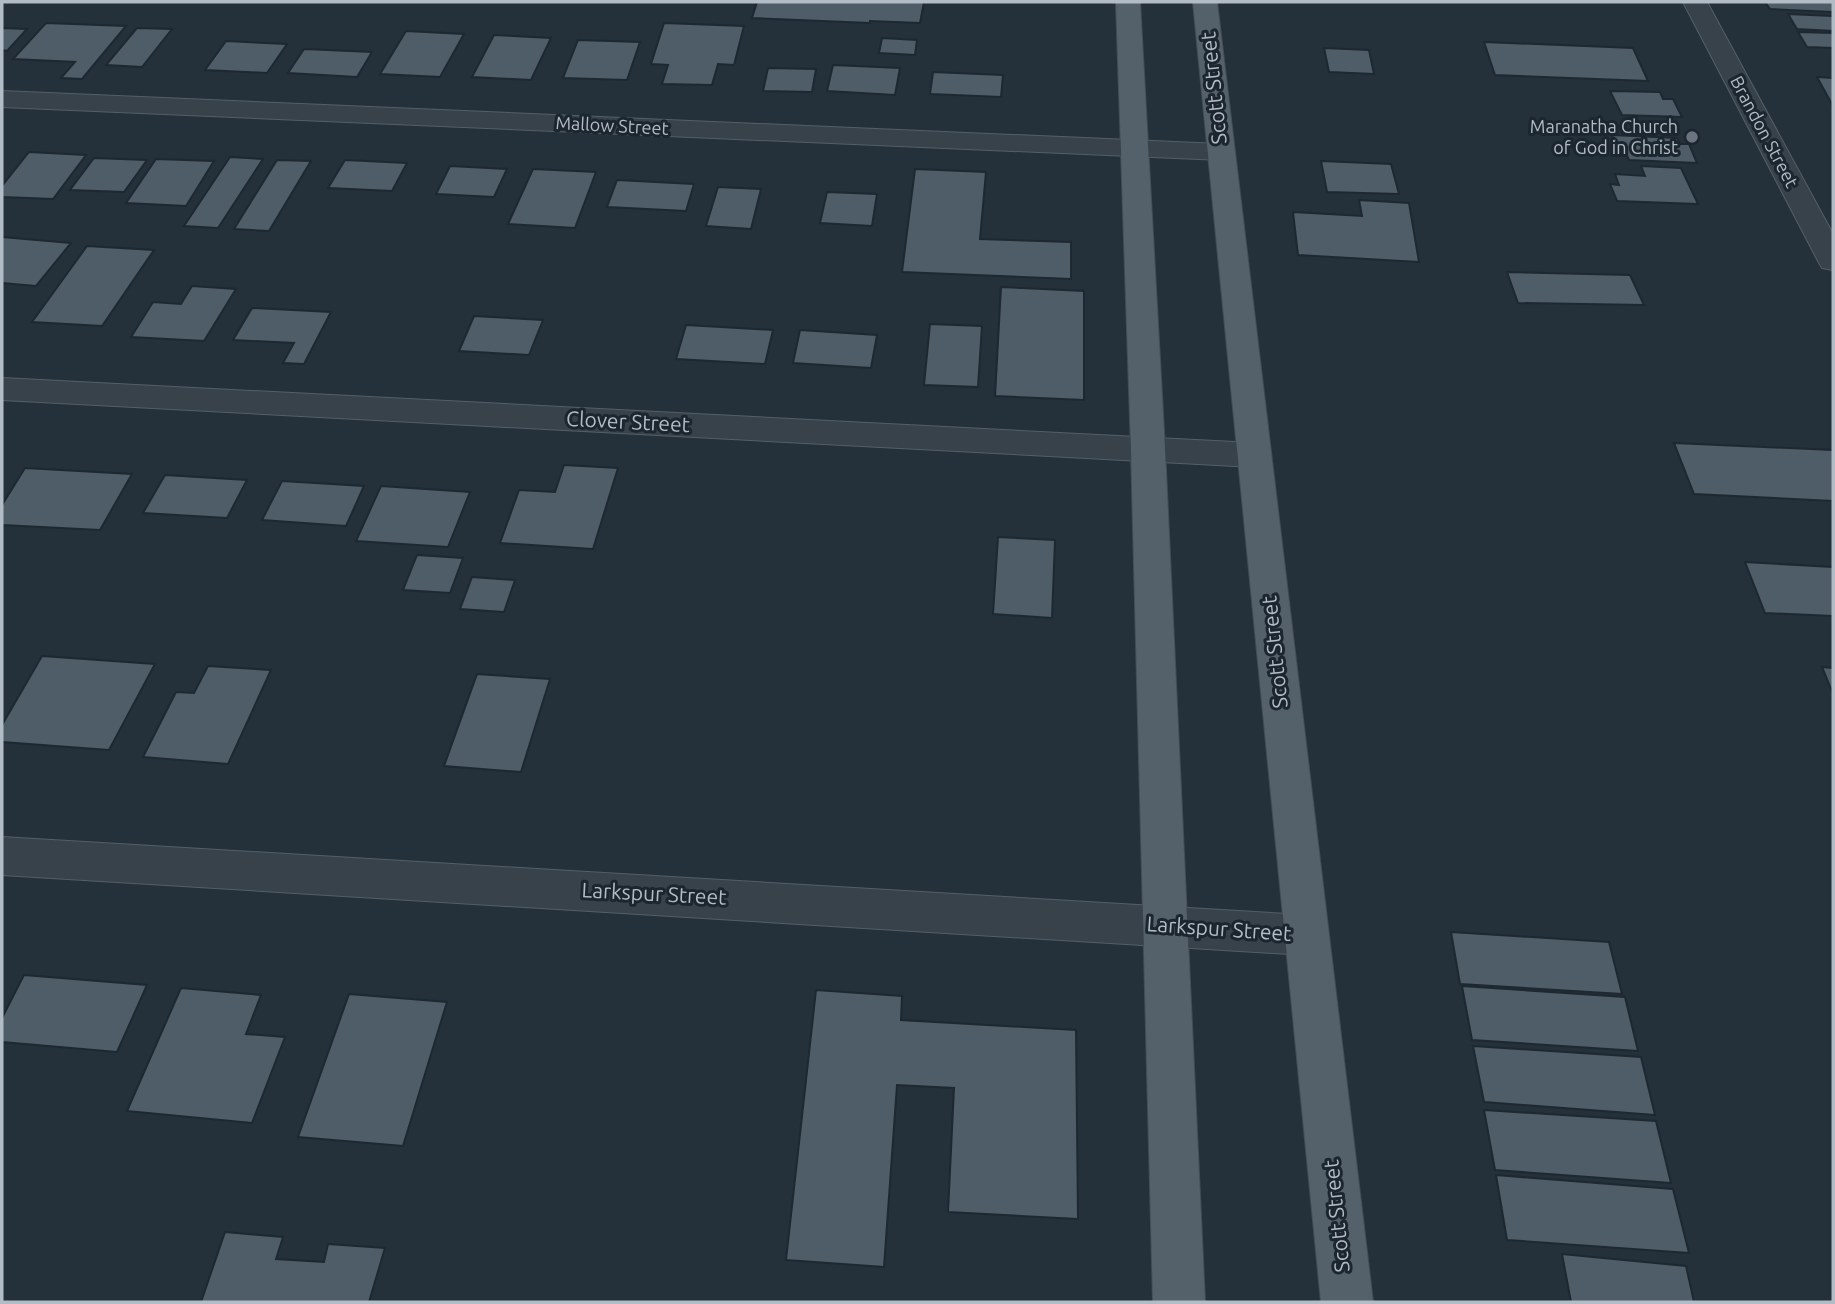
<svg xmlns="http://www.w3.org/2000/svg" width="1835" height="1304" viewBox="0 0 1835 1304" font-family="Ubuntu,sans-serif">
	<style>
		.building { fill: #4f5d68; stroke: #1e2831; stroke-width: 2 }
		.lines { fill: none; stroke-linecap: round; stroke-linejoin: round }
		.minor-casing { stroke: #555f68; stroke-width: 2 }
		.major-casing { stroke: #434d56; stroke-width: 2 }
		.minor { fill: #37424a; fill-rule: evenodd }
		.major { fill: #55616a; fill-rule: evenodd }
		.worship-dot { fill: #6b7280; stroke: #1c262f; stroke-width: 2.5 }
		.labels { text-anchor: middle; stroke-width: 6; stroke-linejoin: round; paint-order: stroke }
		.far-street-label { font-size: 18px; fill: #b2bcc6; stroke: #1c262f }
		.far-poi-label { font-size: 18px; fill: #b2bcc6; stroke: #1c262f; text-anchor: end }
		.street-label { font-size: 21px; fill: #b2bcc6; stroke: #1c262f }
	</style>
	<rect width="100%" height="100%" fill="#24303a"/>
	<!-- building -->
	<g class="building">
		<path d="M757 2H924L920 23 870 21V23L752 18Z"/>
		<path d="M1765 2H1833V12L1770 9Z"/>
		<path d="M1788 14 1833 16V31L1797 29Z"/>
		<path d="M46 23 126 26 82 79 61 78 75 62 13 59Z"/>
		<path d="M664 23 744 26 734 65 718 64 712 85 662 84 668 65 651 64Z"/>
		<path d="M2 28 27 29 7 51 2 50Z"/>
		<path d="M137 28 172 29 142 67 106 65Z"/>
		<path d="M406 31 464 34 440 77 380 74Z"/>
		<path d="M1798 32 1833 33V48L1807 47Z"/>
		<path d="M494 35 551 38 531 80 472 77Z"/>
		<path d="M882 38 917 40 915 55 879 53Z"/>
		<path d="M578 40 640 42 627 80 563 78Z"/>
		<path d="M226 41 287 44 267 73 205 70Z"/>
		<path d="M1484 42 1633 48 1648 81 1495 75Z"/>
		<path d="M1324 48 1369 50 1374 74 1329 72Z"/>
		<path d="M304 49 372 52 357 77 288 73Z"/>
		<path d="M833 65 900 68 895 95 827 91Z"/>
		<path d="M768 68 816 69 812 92 763 91Z"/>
		<path d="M933 72 1003 75 1001 97 930 94Z"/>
		<path d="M1817 77 1833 78V106Z"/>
		<path d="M1610 91 1660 92 1663 99H1673L1682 117 1622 115Z"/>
		<path d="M1612 135 1677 138 1680 144H1689L1697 163 1629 160 1624 149 1617 148Z"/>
		<path d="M29 152 86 155 53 199 2 197V186Z"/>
		<path d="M230 157 263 159 218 228 184 226Z"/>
		<path d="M94 158 147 160 124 192 70 190Z"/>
		<path d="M156 159 214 161 186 206 126 203Z"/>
		<path d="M277 160 311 161 269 231 234 229Z"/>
		<path d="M345 160 407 163 392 191 328 188Z"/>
		<path d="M1321 161 1391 164 1399 194 1327 192Z"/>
		<path d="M450 166 507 169 494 197 436 194Z"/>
		<path d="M1641 166 1681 168 1698 204 1617 201 1610 184 1619 185 1615 174 1645 176Z"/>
		<path d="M533 169 596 172 575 228 508 224Z"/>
		<path d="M915 169 986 172 980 239 1071 242V279L902 272Z"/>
		<path d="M617 180 694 184 686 211 607 207Z"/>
		<path d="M718 187 761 189 751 229 706 226Z"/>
		<path d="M827 192 877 194 872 226 820 223Z"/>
		<path d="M1359 200 1409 203 1419 262 1298 255 1293 212 1362 216Z"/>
		<path d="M2 237 71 243 36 286 2 283Z"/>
		<path d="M87 246 154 250 102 326 32 322Z"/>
		<path d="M1507 272 1630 275 1644 305 1518 303Z"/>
		<path d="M192 286 236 289 204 341 131 337 153 302 181 304Z"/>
		<path d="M1001 287 1084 291V400L995 396Z"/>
		<path d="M252 308 331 312 304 364 283 363 294 343 233 340Z"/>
		<path d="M474 316 543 320 529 355 459 351Z"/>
		<path d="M930 324 982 326 978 387 924 385Z"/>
		<path d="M686 325 773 330 765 364 676 359Z"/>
		<path d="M800 330 877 335 871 368 793 363Z"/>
		<path d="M1674 443 1833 450V501L1694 494Z"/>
		<path d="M564 465 618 468 593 549 500 543 519 490 555 492Z"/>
		<path d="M25 468 132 474 100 530 2 525V505Z"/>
		<path d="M165 475 247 480 227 518 143 513Z"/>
		<path d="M282 481 364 486 346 526 262 520Z"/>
		<path d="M381 486 470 492 448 547 356 541Z"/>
		<path d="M998 537 1055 540 1052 618 993 614Z"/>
		<path d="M417 555 463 558 450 593 403 590Z"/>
		<path d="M1745 562 1833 567V616L1765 613Z"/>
		<path d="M472 577 515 580 504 612 460 609Z"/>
		<path d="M42 656 155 664 109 750 2 742V725Z"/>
		<path d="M208 666 271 670 228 764 143 757 176 692 194 693Z"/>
		<path d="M1822 667 1833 668V694Z"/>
		<path d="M477 674 550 679 521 772 444 766Z"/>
		<path d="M1451 932 1609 942 1622 994 1460 984Z"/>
		<path d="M24 975 147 985 117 1052 2 1042V1018Z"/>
		<path d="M1462 986 1625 997 1638 1051 1472 1040Z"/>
		<path d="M181 988 261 995 246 1034 285 1037 252 1123 127 1111Z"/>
		<path d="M816 990 902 996 901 1020 1076 1030 1078 1219 948 1212 954 1088 897 1085 884 1267 786 1260Z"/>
		<path d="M349 994 447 1002 403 1146 298 1137Z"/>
		<path d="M1473 1046 1641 1057 1655 1115 1484 1102Z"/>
		<path d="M1484 1110 1656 1121 1671 1183 1495 1170Z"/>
		<path d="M1496 1175 1673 1189 1689 1253 1507 1240Z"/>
		<path d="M225 1232 283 1237 276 1259 324 1262 328 1244 385 1248 369 1302H201Z"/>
		<path d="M1562 1254 1686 1266 1694 1302H1571Z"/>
	</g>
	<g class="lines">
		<!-- minor casing -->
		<g class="minor-casing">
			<g id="minor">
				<path d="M1683 2H1707L1833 234V270L1822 268 1818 261Z"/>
				<path d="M2 91 1221 144 1231 146 1235 152 1231 158 1221 160 2 107Z"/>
				<path d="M2 378 1254 443 1266 446 1271 455 1266 464 1254 467 2 400Z"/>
				<path d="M2 837 1305 915 1321 921 1327 935 1321 949 1305 955 2 875Z"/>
			</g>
		</g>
		<!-- major casing -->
		<g class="major-casing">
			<g id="major">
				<path d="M1116 2H1140L1165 449 1205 1302H1153L1131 449Z"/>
				<path d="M1193 2H1217L1373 1302H1321Z"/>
			</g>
		</g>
		<!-- minor -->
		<use href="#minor" class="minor"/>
		<!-- major -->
		<use href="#major" class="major"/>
	</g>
	<!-- markers -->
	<circle class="worship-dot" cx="1692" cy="137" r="7"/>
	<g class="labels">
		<!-- far-street labels -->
		<g class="far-street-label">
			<text transform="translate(612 126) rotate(3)" y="6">Mallow Street</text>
			<text transform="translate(1764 132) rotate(62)" y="6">Brandon Street</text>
		</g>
		<!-- far-poi labels -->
		<g class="far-poi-label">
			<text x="1678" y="133">Maranatha Church<tspan x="1678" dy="21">of God in Christ</tspan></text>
		</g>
		<!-- street labels -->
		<g class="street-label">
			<text transform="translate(1214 88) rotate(-96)" y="7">Scott Street</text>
			<text transform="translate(628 422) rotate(3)" y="7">Clover Street</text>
			<text transform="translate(1275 652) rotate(-96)" y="7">Scott Street</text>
			<text transform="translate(654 894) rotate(3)" y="7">Larkspur Street</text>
			<text transform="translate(1219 929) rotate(4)" y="7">Larkspur Street</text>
			<text transform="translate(1337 1216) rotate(-96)" y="7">Scott Street</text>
		</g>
	</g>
	<!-- border -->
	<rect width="1835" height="1304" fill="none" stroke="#b2bcc6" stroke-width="7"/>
</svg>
